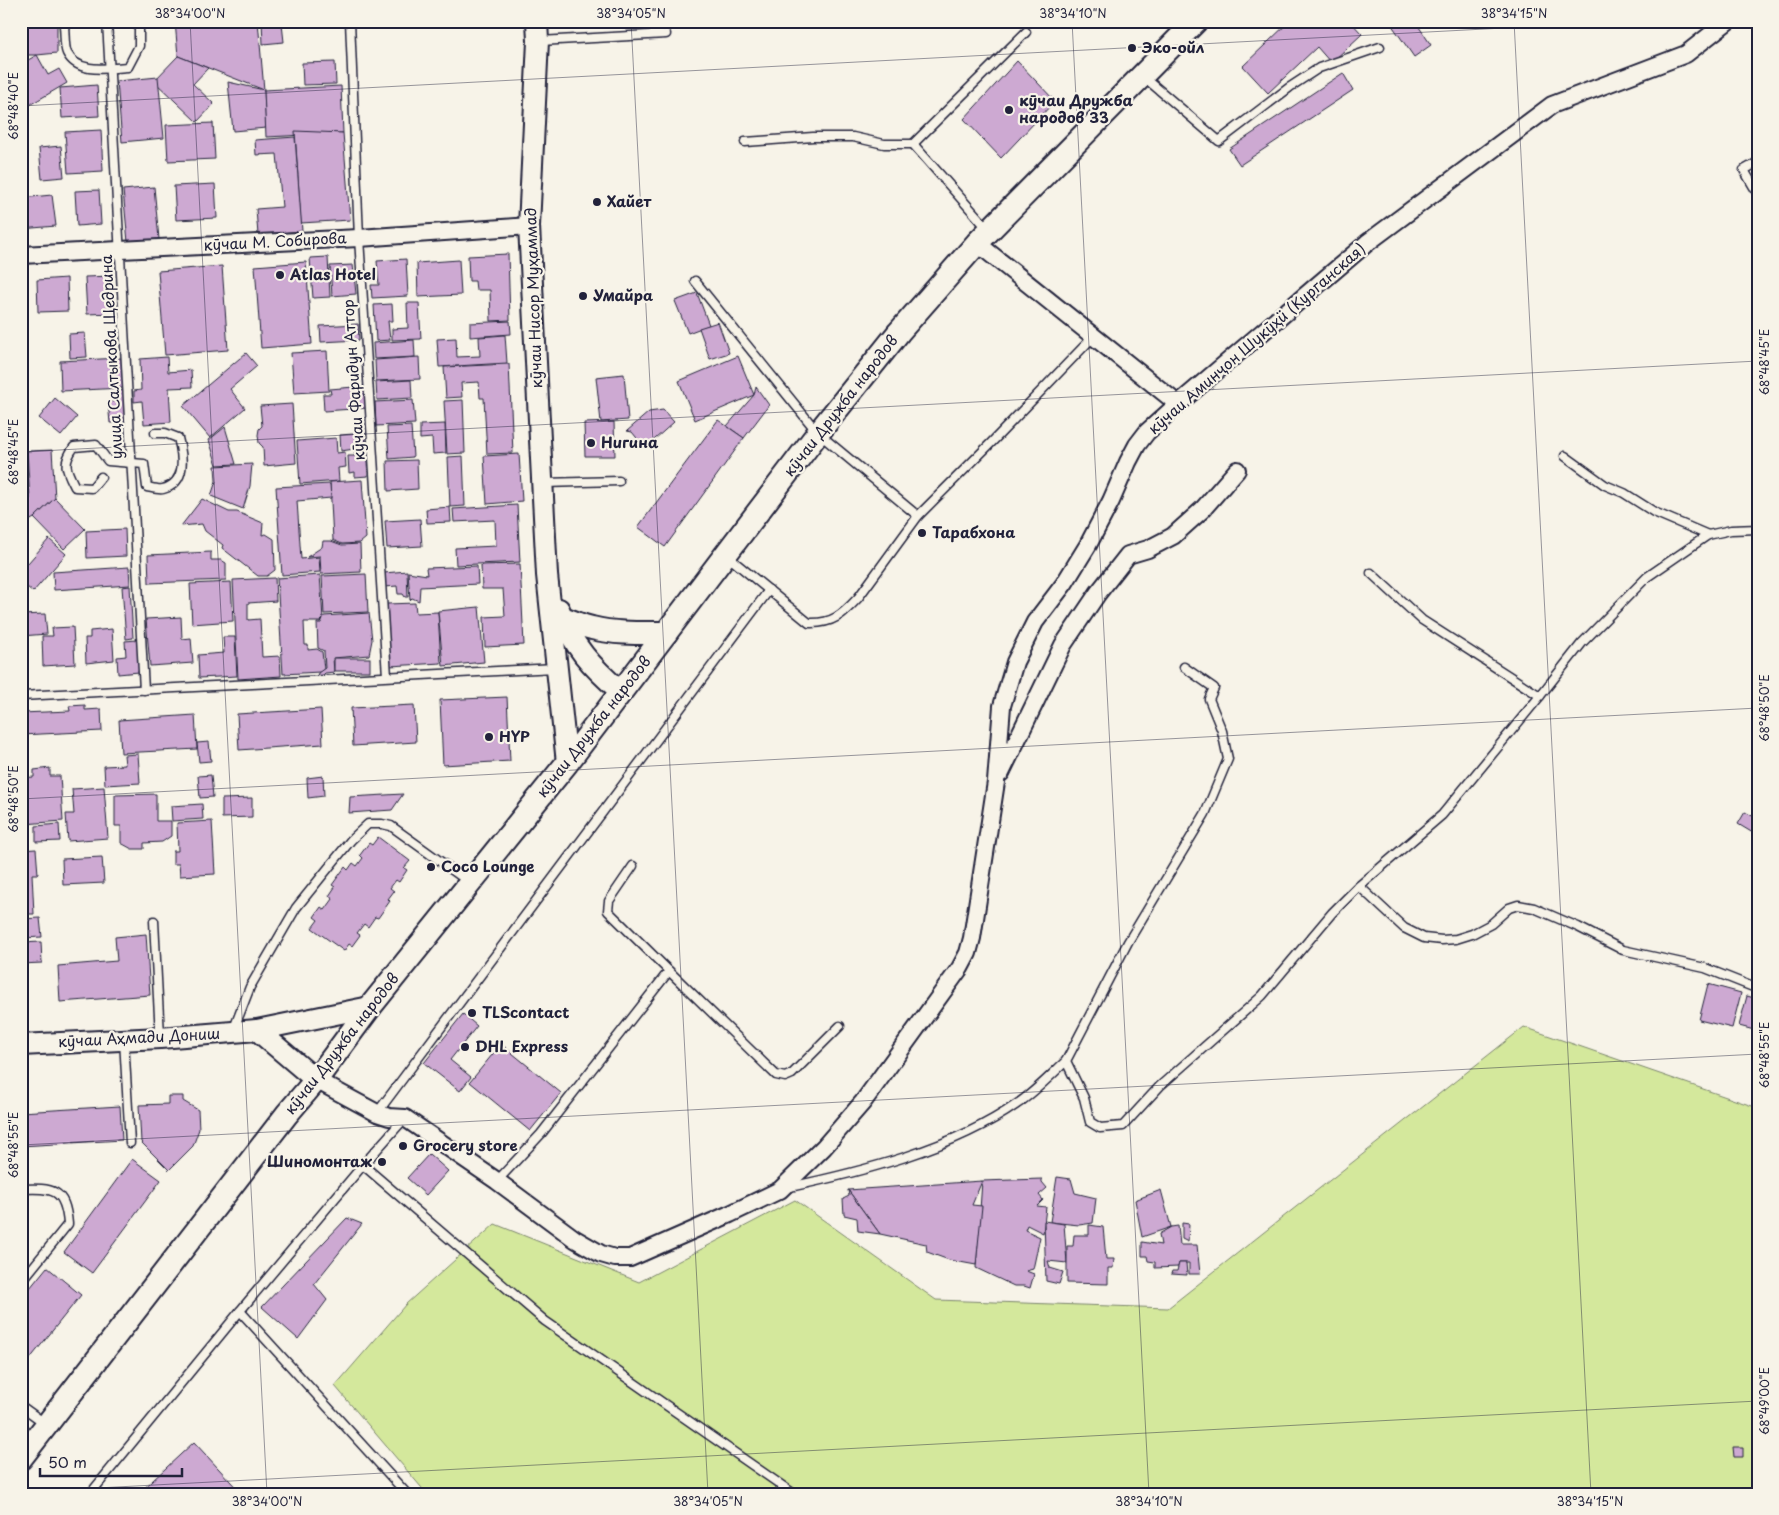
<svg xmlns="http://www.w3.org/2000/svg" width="1779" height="1515" viewBox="0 0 1779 1515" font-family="'Playpen Sans',sans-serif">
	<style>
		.green { fill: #d4e89c; stroke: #7b856c }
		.building { fill: #cda9d2; stroke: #22223b }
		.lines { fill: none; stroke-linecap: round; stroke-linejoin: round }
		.service-casing { stroke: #22223b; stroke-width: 11 }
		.minor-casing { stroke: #22223b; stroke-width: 20 }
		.tertiary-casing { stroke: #22223b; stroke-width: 24 }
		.secondary-casing { stroke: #22223b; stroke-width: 26 }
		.service { stroke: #f7f3e8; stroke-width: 8 }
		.minor { stroke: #f7f3e8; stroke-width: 16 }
		.tertiary { stroke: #f7f3e8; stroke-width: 20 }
		.secondary { stroke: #f7f3e8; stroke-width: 22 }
		.ticks { fill: none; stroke: #22223b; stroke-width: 1; stroke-opacity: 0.45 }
		.poi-dot { fill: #22223b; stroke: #f7f3e8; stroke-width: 2 }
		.labels { text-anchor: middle; stroke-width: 4.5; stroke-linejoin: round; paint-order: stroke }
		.poi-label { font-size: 15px; font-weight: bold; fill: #22223b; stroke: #f7f3e8; text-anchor: start }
		.street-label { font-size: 15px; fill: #22223b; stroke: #f7f3e8 }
		.neatline { fill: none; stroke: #22223b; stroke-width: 2 }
		.ticks-label { font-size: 12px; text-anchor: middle; fill: #22223b }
	</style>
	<rect width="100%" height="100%" fill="#f7f3e8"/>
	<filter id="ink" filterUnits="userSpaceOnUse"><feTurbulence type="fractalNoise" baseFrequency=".02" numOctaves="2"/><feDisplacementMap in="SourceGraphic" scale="10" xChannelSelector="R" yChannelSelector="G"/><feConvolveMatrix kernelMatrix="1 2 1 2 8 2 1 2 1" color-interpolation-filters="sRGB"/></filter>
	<g filter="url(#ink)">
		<!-- green -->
		<path class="green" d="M1524 1027 1758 1108V1494H427L335 1386 406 1304 495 1224 639 1282 795 1200 936 1300 1168 1308Z"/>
		<!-- building -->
		<g class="building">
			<path d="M21 21H57V53L37 55H21Z"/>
			<path d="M175 21H258L264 90 178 56Z"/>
			<path d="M262 21H317L282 24 284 42 263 44Z"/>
			<path d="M1290 21H1350L1362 34 1331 63 1317 47 1268 93 1243 66Z"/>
			<path d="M1389 21H1415L1431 45 1414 57Z"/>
			<path d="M37 55 48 75 59 69 67 83 21 110V82L23 81 21 64Z"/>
			<path d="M178 56 208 68 193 84 214 104 197 122 154 81Z"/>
			<path d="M1017 61 1055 101 1001 158 964 119Z"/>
			<path d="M335 62 336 84 303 85 302 63Z"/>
			<path d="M1343 73 1353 90 1240 165 1229 149Z"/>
			<path d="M158 77 164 138 122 142 117 81Z"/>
			<path d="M228 82 264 90 266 128 233 131Z"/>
			<path d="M97 85 99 116 62 118 60 88Z"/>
			<path d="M341 86 343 133 266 137 264 90Z"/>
			<path d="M213 123 215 159 168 161 166 125Z"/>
			<path d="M101 130 103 171 68 173 65 132Z"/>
			<path d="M295 131 343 133 350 220 301 223Z"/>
			<path d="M295 137 302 231 258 235 256 209 282 207 277 154 256 155 255 140Z"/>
			<path d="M61 146 64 177 42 179 39 148Z"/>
			<path d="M215 184 217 218 176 220 174 186Z"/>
			<path d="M154 187 159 239 128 242 123 190Z"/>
			<path d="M99 190 101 224 77 226 75 191Z"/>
			<path d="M52 195 56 226 21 229V198Z"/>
			<path d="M508 254 510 320 491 321 490 290H476L475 281H469L468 256Z"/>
			<path d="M328 257 330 297 313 298 310 258Z"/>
			<path d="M406 259 408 296 372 298 371 285H379L377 261Z"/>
			<path d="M459 260 461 295 418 297 417 263Z"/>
			<path d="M306 262 312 344 261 348 255 266Z"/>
			<path d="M353 265 356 294 332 296 330 266Z"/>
			<path d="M222 266 228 350 165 355 158 271Z"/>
			<path d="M112 276 114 313 87 314 85 277Z"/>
			<path d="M67 278 68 311 38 312 37 280Z"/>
			<path d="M697 293 709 325 688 333 675 301Z"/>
			<path d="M407 303H419L421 339 392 340V329L408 328Z"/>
			<path d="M392 304 393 321H388L390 340 376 341 374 305Z"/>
			<path d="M510 321 511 334 470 337V323Z"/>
			<path d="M718 322 729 353 710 359 699 328Z"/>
			<path d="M358 324 359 340 321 342 320 326Z"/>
			<path d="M85 333 87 357 70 358 69 334Z"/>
			<path d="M505 335 507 363 439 367 437 339 456 338 457 357 480 356 479 337Z"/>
			<path d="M414 340 415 357 374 359 373 343Z"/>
			<path d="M327 351 329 391 294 393 291 353Z"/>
			<path d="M246 353 257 366 230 389 245 408 210 438 183 406Z"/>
			<path d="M738 356 754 395 695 420 679 381Z"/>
			<path d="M167 357 168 372 191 370 192 387 169 388 171 422 144 424 142 401 134 402V391L141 390 140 359Z"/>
			<path d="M419 357 420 379 376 381 375 360Z"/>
			<path d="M121 358 123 388 61 391 60 361Z"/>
			<path d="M509 364 513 453 487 454 484 398H480L479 382 461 383 462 397 446 398 444 367Z"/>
			<path d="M624 374 628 420 601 422 596 377Z"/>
			<path d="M411 380 412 398 377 400 376 382Z"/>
			<path d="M366 386 367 408 324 411 323 394H331L330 389Z"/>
			<path d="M756 387 769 405 744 438 727 426 754 395Z"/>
			<path d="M124 390 125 422 110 423 108 402 117 401 116 391Z"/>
			<path d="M55 398 77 417 61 436 39 418Z"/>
			<path d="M413 400 415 424 376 426 375 402Z"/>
			<path d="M463 400 465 453 447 454 444 401Z"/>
			<path d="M292 404 296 463 264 466 263 447 259 443 258 435 259 429 262 426 260 406Z"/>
			<path d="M663 410 674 422 645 448 632 432 627 431 649 412Z"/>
			<path d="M718 420 744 438 665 547 638 527Z"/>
			<path d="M614 422 615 456H585L584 423Z"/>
			<path d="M445 424 446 453 433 454 432 438 420 439V425Z"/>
			<path d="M411 426 413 457 389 459 387 427Z"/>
			<path d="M225 427 236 464 217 465 209 440Z"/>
			<path d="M365 433 368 476 355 477V472L349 473 348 456H355L354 449 341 451 340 435Z"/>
			<path d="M336 438 337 453 345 452 346 467 338 468 339 481 300 484 297 441Z"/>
			<path d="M52 450 55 498 34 518 21 526V504L30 499 27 451Z"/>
			<path d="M21 453H25L27 474H21Z"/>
			<path d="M519 454 522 501 487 504 484 456Z"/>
			<path d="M463 456 465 506 450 507 448 457Z"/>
			<path d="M417 460 418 489 388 491 387 461Z"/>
			<path d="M252 464 250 486 243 509 211 496 216 481 215 466Z"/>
			<path d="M362 480 366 538 360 543 342 544 333 540 330 482Z"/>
			<path d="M330 484 331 498 297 501 301 559 319 557 320 572 282 575 276 487Z"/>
			<path d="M55 498 85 529 64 549 34 518Z"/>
			<path d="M202 499 229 512H237L263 523 262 535 266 534 274 539 275 570 267 576H258L222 548 223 545 205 531 202 524 181 526Z"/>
			<path d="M517 505 520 562 456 565 455 548 496 546 495 520 454 522 453 509Z"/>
			<path d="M450 507 451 522 427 523 426 509Z"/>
			<path d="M420 519 422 546 387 548 385 521Z"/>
			<path d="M125 529 126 556 87 558 86 531Z"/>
			<path d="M49 539 66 554 33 592 21 582V571Z"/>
			<path d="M323 541H331L342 545 360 544 361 572 321 574 320 556 307 557 322 547Z"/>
			<path d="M211 552V560H221L226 563V580L149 583 148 555Z"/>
			<path d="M520 564 524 645 485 647 484 617 505 616 503 589H482L481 565Z"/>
			<path d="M477 566 478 584 420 587 419 601 412 598 410 600 408 572 427 575 426 568Z"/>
			<path d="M129 567 130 585 54 590 53 572Z"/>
			<path d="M407 571 408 597H405L403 594H398L397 586 385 587 384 573Z"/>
			<path d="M366 574 368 612 324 614 322 576Z"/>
			<path d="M320 575 323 619 320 622H304L305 645H308V650L317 649 322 652 324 669 320 672 283 674 277 578Z"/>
			<path d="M275 578 276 601 248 603V620L260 619 262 657 280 656 281 676 238 679 233 580Z"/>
			<path d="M231 582 233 621 192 624 190 584Z"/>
			<path d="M130 586 133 638 126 639 122 587Z"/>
			<path d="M415 603 416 613 438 612 441 663 390 666 387 604Z"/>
			<path d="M479 607 484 662 443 666 438 611Z"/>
			<path d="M369 613 372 640 369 655 333 658 334 672 325 673 319 679 317 676 318 673 325 668 324 651 318 648 317 623H321L324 616Z"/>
			<path d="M45 614 47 634 21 636V615Z"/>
			<path d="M181 617 182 639 191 638 193 663 150 666 146 619Z"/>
			<path d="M73 627 75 664 43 666 42 636H53L52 628Z"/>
			<path d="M112 629 114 660 86 663 85 638H90V631Z"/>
			<path d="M223 637H235L237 676 199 678 198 655 224 653Z"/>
			<path d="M25 638 27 669 21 670V639Z"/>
			<path d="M137 640 139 672 118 674 117 657 126 656 125 641Z"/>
			<rect x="334" y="658" width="36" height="13"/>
			<path d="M507 697 510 761 443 765 440 700Z"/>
			<path d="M85 705V710L101 709 102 731 21 735V713L70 711 69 706Z"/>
			<path d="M414 705 416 742 353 746 351 708Z"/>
			<path d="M321 709 323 744 239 750 237 714Z"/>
			<path d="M195 715 197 749 121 753 119 720Z"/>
			<path d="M209 742 211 761 199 762 197 743Z"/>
			<path d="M138 754 140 783 105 785 104 766 125 765 124 755Z"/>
			<path d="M50 768V776H60L63 821 24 824 21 778 34 777V770Z"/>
			<path d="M211 775 213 797 200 798 198 776Z"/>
			<path d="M323 776 324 796 308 798 307 778Z"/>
			<path d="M104 787 108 838 68 841 66 814H74L72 789Z"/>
			<path d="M156 794V821H171V836L162 842 144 843V849H132L121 843V826H115V795Z"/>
			<path d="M403 794 392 810 349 813 350 797Z"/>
			<path d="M252 798V817L222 818V799Z"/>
			<path d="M202 804 203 819 172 821 171 806Z"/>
			<path d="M1745 812 1758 819V836L1738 824Z"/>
			<path d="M212 821 215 874 180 876 179 864H173V851H178L177 823Z"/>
			<path d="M59 824 60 841 36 842V826Z"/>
			<path d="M378 837 410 861 404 868 407 870 399 882 396 880 390 888 394 891 388 899 390 901 378 918 375 917 368 927 364 924 357 933 360 935 352 946 349 944 344 951 312 928 318 920 314 917 321 907 325 910 333 899 329 896 335 887 332 885 345 867 348 870 353 863 357 866 363 858 360 855 369 843 372 845Z"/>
			<path d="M36 849 38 874H32L34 914H21V850Z"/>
			<path d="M102 857 104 883 63 885 62 859Z"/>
			<path d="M40 918 42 937 21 938V919Z"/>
			<path d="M146 934 150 995 60 1002 58 966 117 961 115 937Z"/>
			<path d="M41 942 42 963 21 964V943Z"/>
			<path d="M1708 984 1741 993 1732 1028 1699 1020Z"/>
			<path d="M1747 996 1758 999V1031L1739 1026Z"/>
			<path d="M463 1014 477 1026 450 1060 471 1077 460 1091 424 1063Z"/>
			<path d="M501 1044 561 1093 530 1131 470 1082Z"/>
			<path d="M168 1096H183V1101L198 1110 199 1129 193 1146 169 1170 141 1142 139 1105 168 1104Z"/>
			<path d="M120 1106 122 1140 21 1146V1112Z"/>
			<path d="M429 1154 448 1171 426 1195 407 1178Z"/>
			<path d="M132 1159 161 1180 92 1273 64 1252Z"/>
			<path d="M1057 1177 1071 1179 1075 1193 1096 1198 1093 1223 1079 1225 1050 1222Z"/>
			<path d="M1042 1179V1182L1047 1188 1039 1195 1043 1200 1037 1206 1046 1207 1043 1233 1027 1225 1025 1230 1040 1237 1033 1269 1026 1271 1034 1274 1030 1288 1024 1286H1014L976 1268 982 1181Z"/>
			<path d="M982 1181 972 1205 982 1206 976 1265 949 1260 927 1252 926 1244 880 1234 848 1190Z"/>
			<path d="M848 1190 880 1234 858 1231 857 1218 844 1215 843 1199 849 1196Z"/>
			<path d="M1161 1190 1171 1227 1142 1237 1135 1200Z"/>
			<path d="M347 1218 362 1224 314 1284 327 1300 298 1339 262 1307Z"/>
			<path d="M1044 1221 1064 1224 1067 1263 1048 1261 1050 1268 1063 1272 1059 1284 1046 1281Z"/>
			<path d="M1182 1223 1189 1224 1188 1242 1182 1239Z"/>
			<path d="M1089 1225 1103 1227 1106 1259H1114L1113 1268H1108V1284L1067 1283V1246H1073L1074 1235H1089Z"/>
			<path d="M1178 1226 1180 1245H1197L1200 1274H1189V1263H1179L1178 1267 1155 1268V1262L1148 1261 1147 1256H1142V1242L1161 1245 1159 1234 1171 1227Z"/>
			<path d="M1179 1263H1186L1187 1275 1171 1274 1172 1271H1177Z"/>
			<path d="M47 1267 81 1295 21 1370V1299Z"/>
			<path d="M194 1442 242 1494H138Z"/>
			<path d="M1733 1447H1743V1457H1734Z"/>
		</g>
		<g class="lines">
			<!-- service casing -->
			<g class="service-casing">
				<g id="service">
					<path d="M71 21 64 26C65 34 64 47 67 53 78 75 109 68 128 67L139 46V21"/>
					<path d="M107 21 144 690"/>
					<path d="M350 21 359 238 387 676"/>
					<path d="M540 41 666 34"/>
					<path d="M1144 77 1219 141 1290 87 1319 68 1380 47"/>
					<path d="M745 142 813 137H853L884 144H913"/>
					<path d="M1758 162 1744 170 1758 194"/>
					<path d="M988 229 913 144 1026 32"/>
					<path d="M695 281 818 433 918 516 858 598C843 614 833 624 809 623L726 555"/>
					<path d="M1565 456 1605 485 1624 493 1654 512 1708 535"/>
					<path d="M101 477 92 488 75 487C66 469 62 464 74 447L96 445 108 461 144 464 147 487C152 488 159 490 163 489 187 483 183 456 178 438L165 433H155"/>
					<path d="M544 483 619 481"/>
					<path d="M918 516 991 443 1093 337"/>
					<path d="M1371 573 1422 620 1540 696"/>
					<path d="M1184 667 1214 688 1209 699 1222 731 1228 759 1205 814 1128 942 1066 1061 1084 1098 1090 1122 1100 1128 1123 1126 1160 1086 1262 996 1332 913 1359 886 1442 815 1540 696 1582 643 1647 577 1708 535 1731 530 1758 529"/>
					<path d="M21 696 556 668"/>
					<path d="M1359 886 1404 928 1424 938 1442 940 1456 939 1472 934 1491 924 1509 908 1518 905 1534 908 1578 927 1623 950 1705 968 1758 989"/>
					<path d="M154 921 160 1036"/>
					<path d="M669 971 776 1075 785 1077 792 1074 840 1026"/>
					<path d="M233 1031 250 987 296 908 351 840 368 824H382L391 826 469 882"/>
					<path d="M124 1040 130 1143"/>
					<path d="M377 1113 769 590"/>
					<path d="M404 1119 363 1165 545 1321 794 1494"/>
					<path d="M363 1165 240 1311 407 1494"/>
					<path d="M497 1181 541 1134 669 971 608 911 609 901 633 866"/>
					<path d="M785 1188C861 1172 953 1149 1017 1104 1035 1092 1050 1076 1066 1061"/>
					<path d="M21 1189C53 1188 65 1188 68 1224L21 1282"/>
					<path d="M21 1406 46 1424"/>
					<path d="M90 1494 240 1311"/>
				</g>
			</g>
			<!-- minor casing -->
			<g class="minor-casing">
				<g id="minor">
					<path d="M977 243 1178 404"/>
					<path d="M21 255 359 238 529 226"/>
					<path d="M1001 773 1063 645 1098 593 1128 555 1148 549 1173 536 1202 510 1237 470"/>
					<path d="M316 1080 377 1113 389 1117 405 1118 497 1181 575 1239 601 1254 615 1258H630L730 1214 780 1190 824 1147 863 1102 960 968 968 953 972 938 996 782 1002 706 1015 662 1035 622 1064 584 1088 545 1111 501 1128 462 1137 445 1147 432 1178 404 1367 243 1552 105 1686 54 1728 21"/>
				</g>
			</g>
			<!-- tertiary casing -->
			<g class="tertiary-casing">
				<g id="tertiary">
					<path d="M537 21 538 41 529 226 547 575 567 763"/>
					<path d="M559 609C572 646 592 667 621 692"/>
					<path d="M257 1030 316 1080"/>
					<path d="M21 1045 160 1038 257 1030 370 1007"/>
				</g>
			</g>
			<!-- secondary casing -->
			<g class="secondary-casing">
				<g id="secondary">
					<path d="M562 618C572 621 582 626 592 628 616 634 641 633 666 633"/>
					<path d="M21 1458 287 1114 316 1080 370 1007 567 763 818 433 899 332 977 243 1196 21"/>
				</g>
			</g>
			<!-- service -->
			<use href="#service" class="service"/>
			<!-- minor -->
			<use href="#minor" class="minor"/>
			<!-- tertiary -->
			<use href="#tertiary" class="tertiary"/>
			<!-- secondary -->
			<use href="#secondary" class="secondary"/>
		</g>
	</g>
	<!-- ticks -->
	<path class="ticks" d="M190 21 267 1494M631 21 708 1494M1072 21 1149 1494M1514 21 1591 1494M21 106 1637 21M21 452 1758 361M21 799 1758 708M21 1145 1758 1054M21 1492 1758 1401"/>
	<!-- markers -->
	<g class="poi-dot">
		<circle cx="1132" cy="48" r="5"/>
		<circle cx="1009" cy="110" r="5"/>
		<circle cx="597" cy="202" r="5"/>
		<circle cx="280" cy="275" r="5"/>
		<circle cx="583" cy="296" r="5"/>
		<circle cx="591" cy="443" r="5"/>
		<circle cx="922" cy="533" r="5"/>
		<circle cx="489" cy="737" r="5"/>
		<circle cx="431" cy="867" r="5"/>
		<circle cx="472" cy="1013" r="5"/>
		<circle cx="465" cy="1047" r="5"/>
		<circle cx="403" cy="1146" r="5"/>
		<circle cx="382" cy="1162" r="5"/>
	</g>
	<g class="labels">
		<!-- poi labels -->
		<g class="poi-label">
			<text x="1142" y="53">Эко-ойл</text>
			<text x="1019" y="106">кӯчаи Дружба<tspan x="1019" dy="17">народов 33</tspan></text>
			<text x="607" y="207">Хайет</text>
			<text x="290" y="280">Atlas Hotel</text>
			<text x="593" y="301">Умайра</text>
			<text x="601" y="448">Нигина</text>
			<text x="932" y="538">Тарабхона</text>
			<text x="499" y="742">HYP</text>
			<text x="441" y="872">Coco Lounge</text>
			<text x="482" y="1018">TLScontact</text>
			<text x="475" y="1052">DHL Express</text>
			<text x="413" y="1151">Grocery store</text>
			<text x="372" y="1167" text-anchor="end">Шиномонтаж</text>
		</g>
		<!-- street labels -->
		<g class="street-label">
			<text transform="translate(275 242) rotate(-3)" y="5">кӯчаи М. Собирова</text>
			<text transform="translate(534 298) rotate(-92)" y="5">кӯчаи Нисор Муҳаммад</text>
			<text transform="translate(1257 339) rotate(-41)" y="5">кӯчаи Аминҷон Шукӯҳӣ (Курганская)</text>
			<text transform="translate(112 357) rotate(-93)" y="5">улица Салтыкова Щедрина</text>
			<text transform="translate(354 380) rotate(-94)" y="5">кӯчаи Фаридун Аттор</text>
			<text transform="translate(841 406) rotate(-52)" y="5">кӯчаи Дружба народов</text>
			<text transform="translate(594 727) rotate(-52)" y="5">кӯчаи Дружба народов</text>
			<text transform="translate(139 1038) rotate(-3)" y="5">кӯчаи Аҳмади Дониш</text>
			<text transform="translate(342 1044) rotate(-52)" y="5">кӯчаи Дружба народов</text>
		</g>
	</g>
	<!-- margin -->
	<rect width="1779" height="1515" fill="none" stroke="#f7f3e8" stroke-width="55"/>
	<!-- scale -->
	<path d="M40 1468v8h142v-8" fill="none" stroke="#22223b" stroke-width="2.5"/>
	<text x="48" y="1468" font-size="15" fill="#22223b" stroke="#f7f3e8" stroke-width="4" paint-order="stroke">50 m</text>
	<rect x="28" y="28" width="1724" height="1460" class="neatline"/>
	<g class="ticks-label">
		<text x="190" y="18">38°34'00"N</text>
		<text x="631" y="18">38°34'05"N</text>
		<text x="1073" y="18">38°34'10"N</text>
		<text x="1514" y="18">38°34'15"N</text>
		<text transform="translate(14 106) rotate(-90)" y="4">68°48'40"E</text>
		<text transform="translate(1765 362) rotate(-90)" y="4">68°48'45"E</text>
		<text transform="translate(14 452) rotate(-90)" y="4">68°48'45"E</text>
		<text transform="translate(1765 708) rotate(-90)" y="4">68°48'50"E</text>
		<text transform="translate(14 799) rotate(-90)" y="4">68°48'50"E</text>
		<text transform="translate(1765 1055) rotate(-90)" y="4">68°48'55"E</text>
		<text transform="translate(14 1145) rotate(-90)" y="4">68°48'55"E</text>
		<text transform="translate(1765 1401) rotate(-90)" y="4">68°49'00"E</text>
		<text x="267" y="1506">38°34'00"N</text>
		<text x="708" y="1506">38°34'05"N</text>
		<text x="1149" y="1506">38°34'10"N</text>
		<text x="1590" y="1506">38°34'15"N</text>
	</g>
</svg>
